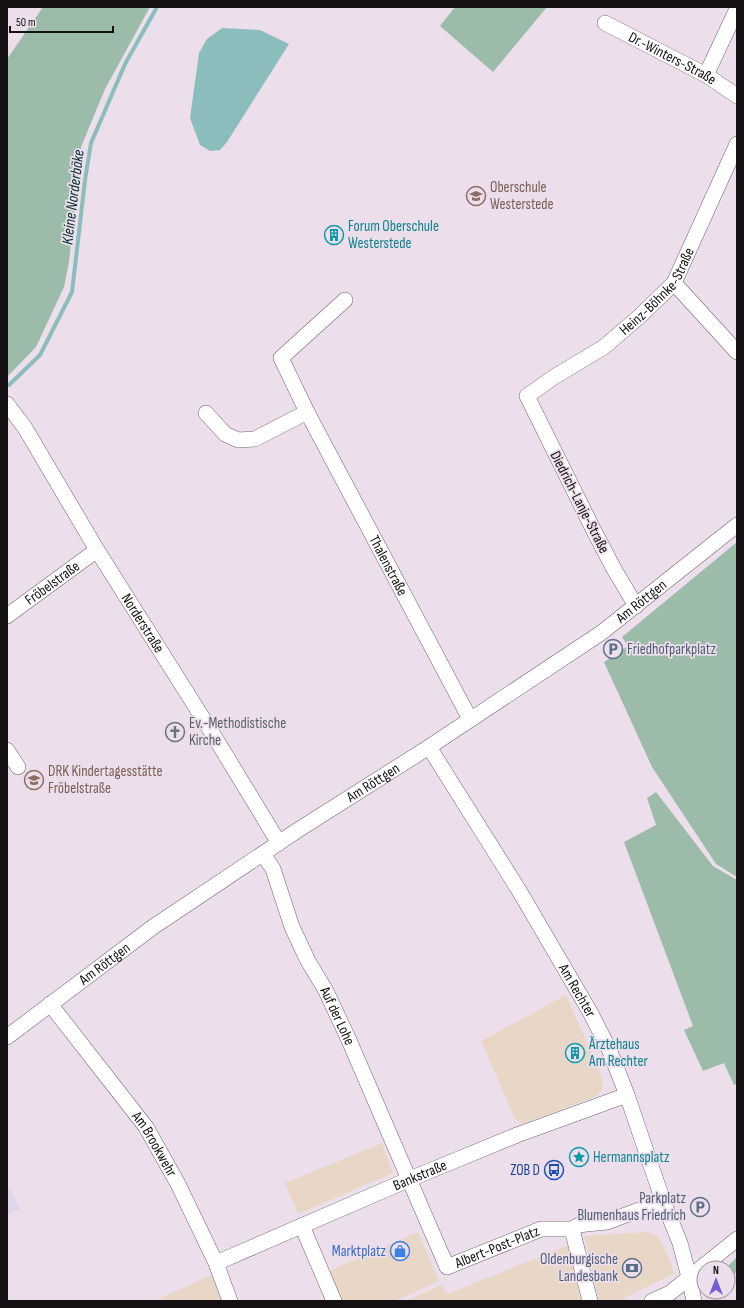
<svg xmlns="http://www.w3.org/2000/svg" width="744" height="1308" viewBox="0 0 744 1308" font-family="'Sofia Sans Condensed',sans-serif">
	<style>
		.commercial { fill: #e8d7c6 }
		.industrial { fill: #e0d5ea }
		.green { fill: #9cbba9 }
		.water { fill: #8bbdbd }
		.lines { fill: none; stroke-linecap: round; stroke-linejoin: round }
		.stream { stroke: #8bbdbd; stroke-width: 4 }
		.street-casing { stroke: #716570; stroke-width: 16 }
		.street { stroke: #fff; stroke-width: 15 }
		.labels { text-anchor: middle; stroke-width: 3.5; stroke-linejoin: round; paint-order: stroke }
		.street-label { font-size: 15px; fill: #151014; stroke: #ecdfeb }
		.education-label { font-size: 15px; fill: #785e54; stroke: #ecdfeb; text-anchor: start }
		.culture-label { font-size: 15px; fill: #0d838f; stroke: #ecdfeb; text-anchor: start }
		.service-label { font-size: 15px; fill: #4e5e75; stroke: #ecdfeb; text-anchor: end }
		.worship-label { font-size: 15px; fill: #5b616d; stroke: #ecdfeb; text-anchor: start }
		.transit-label { font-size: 15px; fill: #164399; stroke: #ecdfeb; text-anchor: end }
		.shop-label { font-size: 15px; fill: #366cbe; stroke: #ecdfeb; text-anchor: end }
		.water-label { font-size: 16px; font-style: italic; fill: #003031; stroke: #ecdfeb }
	</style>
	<rect width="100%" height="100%" fill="#ecdfeb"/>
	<!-- commercial -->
	<g class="commercial">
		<path d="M566 995 602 1077 603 1088 597 1096 523 1124 515 1119 481 1041Z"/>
		<path d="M382 1143 393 1173 298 1214 285 1183Z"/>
		<path d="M418 1232 439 1281 395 1301H342L329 1271Z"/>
		<path d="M647 1232 658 1236 671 1263 674 1274 618 1301H599L584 1236Z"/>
		<path d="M572 1244 585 1301H406L441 1285 447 1294Z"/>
		<path d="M212 1275 222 1301H154Z"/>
	</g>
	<!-- industrial -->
	<path class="industrial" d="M10 1188 20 1209 7 1215V1189Z"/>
	<!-- green -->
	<g class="green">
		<path d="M43 7H150L105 89 81 147 69 262 64 287 36 347 7 377V59Z"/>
		<path d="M455 7H547L493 72 440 26Z"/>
		<path d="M737 542V877L716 864 652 767 604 662 628 646 622 637Z"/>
		<path d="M656 792 713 866 737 880V1084L734 1085 724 1063 703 1071 684 1030 693 1026 624 842 656 825 647 798Z"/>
		<path d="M737 1257V1271L728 1282V1268H726Z"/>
	</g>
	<!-- water -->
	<path class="water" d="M222 28 260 30 289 44 227 142 220 150 210 151 200 145 190 118 199 53 207 39Z"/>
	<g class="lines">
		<!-- stream -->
		<path class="stream" d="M9 385 40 355 72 292 85 180 91 143 125 64 157 7"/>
		<!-- street casing -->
		<g class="street-casing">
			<g id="street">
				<path id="s1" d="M605 23 706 75 737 96"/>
				<path d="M706 75 737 9"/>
				<path d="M674 283 737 352"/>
				<path id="s2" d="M345 300 281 358 307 412 470 719"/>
				<path id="s3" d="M7 404 25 428 97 550 214 736 279 843"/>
				<path d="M206 413 225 434 238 440 255 439 307 412"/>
				<path id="s4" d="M636 606 614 569 594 531 527 396 554 377 604 347 640 316 674 283 737 144"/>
				<path id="s5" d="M7 616 97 550"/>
				<path id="s6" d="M429 747 520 892 590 1012 609 1049 627 1095 663 1201 680 1243 689 1277 694 1301"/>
				<path d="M7 750 18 767"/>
				<path id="s7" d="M263 854 273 869 292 927 308 961 326 991 348 1038 447 1267 541 1229H572L579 1225 586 1224 607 1222 663 1201"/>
				<path id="s8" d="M50 1004 146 1127 178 1184 216 1263 230 1301"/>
				<path id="s9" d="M7 1037 153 927 298 830 429 747 601 633 737 525"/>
				<path d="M302 1226 334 1301"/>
				<path d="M572 1229 590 1301"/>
				<path id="s10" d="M216 1263 410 1179 517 1135 627 1095"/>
				<path d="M652 1301 670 1293 737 1239"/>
			</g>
		</g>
		<!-- street -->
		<use href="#street" class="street"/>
	</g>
	<!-- icons -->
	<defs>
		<g id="school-ring" transform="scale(1)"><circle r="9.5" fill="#ecdfeb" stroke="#8d6e63" stroke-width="1.5"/><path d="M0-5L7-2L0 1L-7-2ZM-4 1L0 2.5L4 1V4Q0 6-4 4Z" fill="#8d6e63"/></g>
		<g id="building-ring" transform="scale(1)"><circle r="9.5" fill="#ecdfeb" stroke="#0f9aa8" stroke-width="1.5"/><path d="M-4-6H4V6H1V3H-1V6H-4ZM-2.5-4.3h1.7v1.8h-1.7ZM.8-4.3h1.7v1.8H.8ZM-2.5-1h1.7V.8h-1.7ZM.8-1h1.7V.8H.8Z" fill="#0f9aa8"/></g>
		<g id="parking-ring" transform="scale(1)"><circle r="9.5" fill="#ecdfeb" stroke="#5c6f8a" stroke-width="1.5"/><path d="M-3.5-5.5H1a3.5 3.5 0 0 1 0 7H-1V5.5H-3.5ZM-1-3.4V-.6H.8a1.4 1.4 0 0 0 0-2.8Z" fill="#5c6f8a"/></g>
		<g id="church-ring" transform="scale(1)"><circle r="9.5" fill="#ecdfeb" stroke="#6b7280" stroke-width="1.5"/><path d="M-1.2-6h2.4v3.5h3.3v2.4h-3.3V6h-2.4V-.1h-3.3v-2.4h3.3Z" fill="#6b7280"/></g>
		<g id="sight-ring" transform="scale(1)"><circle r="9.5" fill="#ecdfeb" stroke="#0f9aa8" stroke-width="1.5"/><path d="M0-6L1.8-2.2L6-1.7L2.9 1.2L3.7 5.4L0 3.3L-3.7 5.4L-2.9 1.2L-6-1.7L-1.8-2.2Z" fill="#0f9aa8"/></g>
		<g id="bus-ring" transform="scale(1)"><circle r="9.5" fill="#ecdfeb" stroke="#1a4fb4" stroke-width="1.5"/><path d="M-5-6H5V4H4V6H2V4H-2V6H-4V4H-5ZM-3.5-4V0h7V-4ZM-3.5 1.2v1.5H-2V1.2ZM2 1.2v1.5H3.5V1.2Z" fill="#1a4fb4"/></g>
		<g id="shop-ring" transform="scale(1)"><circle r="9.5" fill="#ecdfeb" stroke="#3f7fe0" stroke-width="1.5"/><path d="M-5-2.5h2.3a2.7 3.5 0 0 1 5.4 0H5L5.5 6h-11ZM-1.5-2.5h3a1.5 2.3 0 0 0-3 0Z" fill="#3f7fe0"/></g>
		<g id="bank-ring" transform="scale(1)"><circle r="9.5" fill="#ecdfeb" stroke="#5c6f8a" stroke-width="1.5"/><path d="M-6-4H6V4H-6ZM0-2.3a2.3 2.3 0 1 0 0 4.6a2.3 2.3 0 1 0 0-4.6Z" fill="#5c6f8a"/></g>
	</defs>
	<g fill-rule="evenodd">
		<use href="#school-ring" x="476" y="196"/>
		<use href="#building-ring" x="334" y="235"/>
		<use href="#parking-ring" x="613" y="649"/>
		<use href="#church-ring" x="175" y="732"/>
		<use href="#school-ring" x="34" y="780"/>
		<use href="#building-ring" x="575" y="1053"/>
		<use href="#sight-ring" x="579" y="1157"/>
		<use href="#bus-ring" x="554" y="1170"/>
		<use href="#parking-ring" x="700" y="1207"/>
		<use href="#shop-ring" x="400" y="1251"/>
		<use href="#bank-ring" x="632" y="1268"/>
	</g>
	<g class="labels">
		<!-- street labels -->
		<g class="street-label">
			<text dy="5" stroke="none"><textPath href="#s1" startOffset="76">Dr.-Winters-Straße</textPath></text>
			<text dy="5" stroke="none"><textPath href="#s4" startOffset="406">Heinz-Böhnke-Straße</textPath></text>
			<text transform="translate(580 502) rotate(63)" y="5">Diedrich-Lanje-Straße</text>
			<text dy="5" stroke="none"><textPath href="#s2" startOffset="320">Thalenstraße</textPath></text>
			<text dy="5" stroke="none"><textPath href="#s5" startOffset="56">Fröbelstraße</textPath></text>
			<text dy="5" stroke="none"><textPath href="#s9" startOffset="770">Am Röttgen</textPath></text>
			<text dy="5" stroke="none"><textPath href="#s3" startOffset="258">Norderstraße</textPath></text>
			<text dy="5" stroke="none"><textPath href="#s9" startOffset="446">Am Röttgen</textPath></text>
			<text dy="5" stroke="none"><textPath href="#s9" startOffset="122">Am Röttgen</textPath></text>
			<text dy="5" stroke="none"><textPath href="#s6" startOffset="285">Am Rechter</textPath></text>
			<text dy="5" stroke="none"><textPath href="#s7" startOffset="179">Auf der Lohe</textPath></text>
			<text dy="5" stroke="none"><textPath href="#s8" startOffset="175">Am Brookwehr</textPath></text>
			<text dy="5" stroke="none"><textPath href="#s10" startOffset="222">Bankstraße</textPath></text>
			<text dy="5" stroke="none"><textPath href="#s7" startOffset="507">Albert-Post-Platz</textPath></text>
		</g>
		<!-- education labels -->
		<g class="education-label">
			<text x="490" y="192">Oberschule<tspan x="490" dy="17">Westerstede</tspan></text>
			<text x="48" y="776">DRK Kindertagesstätte<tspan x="48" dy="17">Fröbelstraße</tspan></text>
		</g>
		<!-- culture labels -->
		<g class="culture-label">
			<text x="348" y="231">Forum Oberschule<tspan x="348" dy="17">Westerstede</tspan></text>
			<text x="589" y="1049">Ärztehaus<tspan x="589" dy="17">Am Rechter</tspan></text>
			<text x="593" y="1162">Hermannsplatz</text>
		</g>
		<!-- service labels -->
		<g class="service-label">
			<text x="627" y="654" text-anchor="start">Friedhofparkplatz</text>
			<text x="686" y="1203">Parkplatz<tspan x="686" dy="17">Blumenhaus Friedrich</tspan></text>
			<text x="618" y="1264">Oldenburgische<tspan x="618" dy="17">Landesbank</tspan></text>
		</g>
		<!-- worship labels -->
		<g class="worship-label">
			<text x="189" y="728">Ev.-Methodistische<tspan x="189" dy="17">Kirche</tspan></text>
		</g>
		<!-- transit labels -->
		<g class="transit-label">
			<text x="540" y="1175">ZOB D</text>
		</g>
		<!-- shop labels -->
		<g class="shop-label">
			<text x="386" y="1256">Marktplatz</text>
		</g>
		<!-- water labels -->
		<g class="water-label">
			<text transform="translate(72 197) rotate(-83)" y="6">Kleine Norderbäke</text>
		</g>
	</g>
	<!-- border -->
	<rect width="744" height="1308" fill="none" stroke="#151014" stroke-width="16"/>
	<!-- north arrow -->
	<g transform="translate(716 1280)"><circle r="19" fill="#ecdfeb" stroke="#968c95"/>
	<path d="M0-3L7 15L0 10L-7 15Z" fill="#755dd7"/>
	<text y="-6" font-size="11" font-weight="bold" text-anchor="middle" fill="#151014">N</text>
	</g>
	<!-- scale -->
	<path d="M10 26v6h103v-6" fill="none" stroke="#151014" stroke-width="2"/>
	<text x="16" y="26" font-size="12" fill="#151014" stroke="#ecdfeb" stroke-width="3" paint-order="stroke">50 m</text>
</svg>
